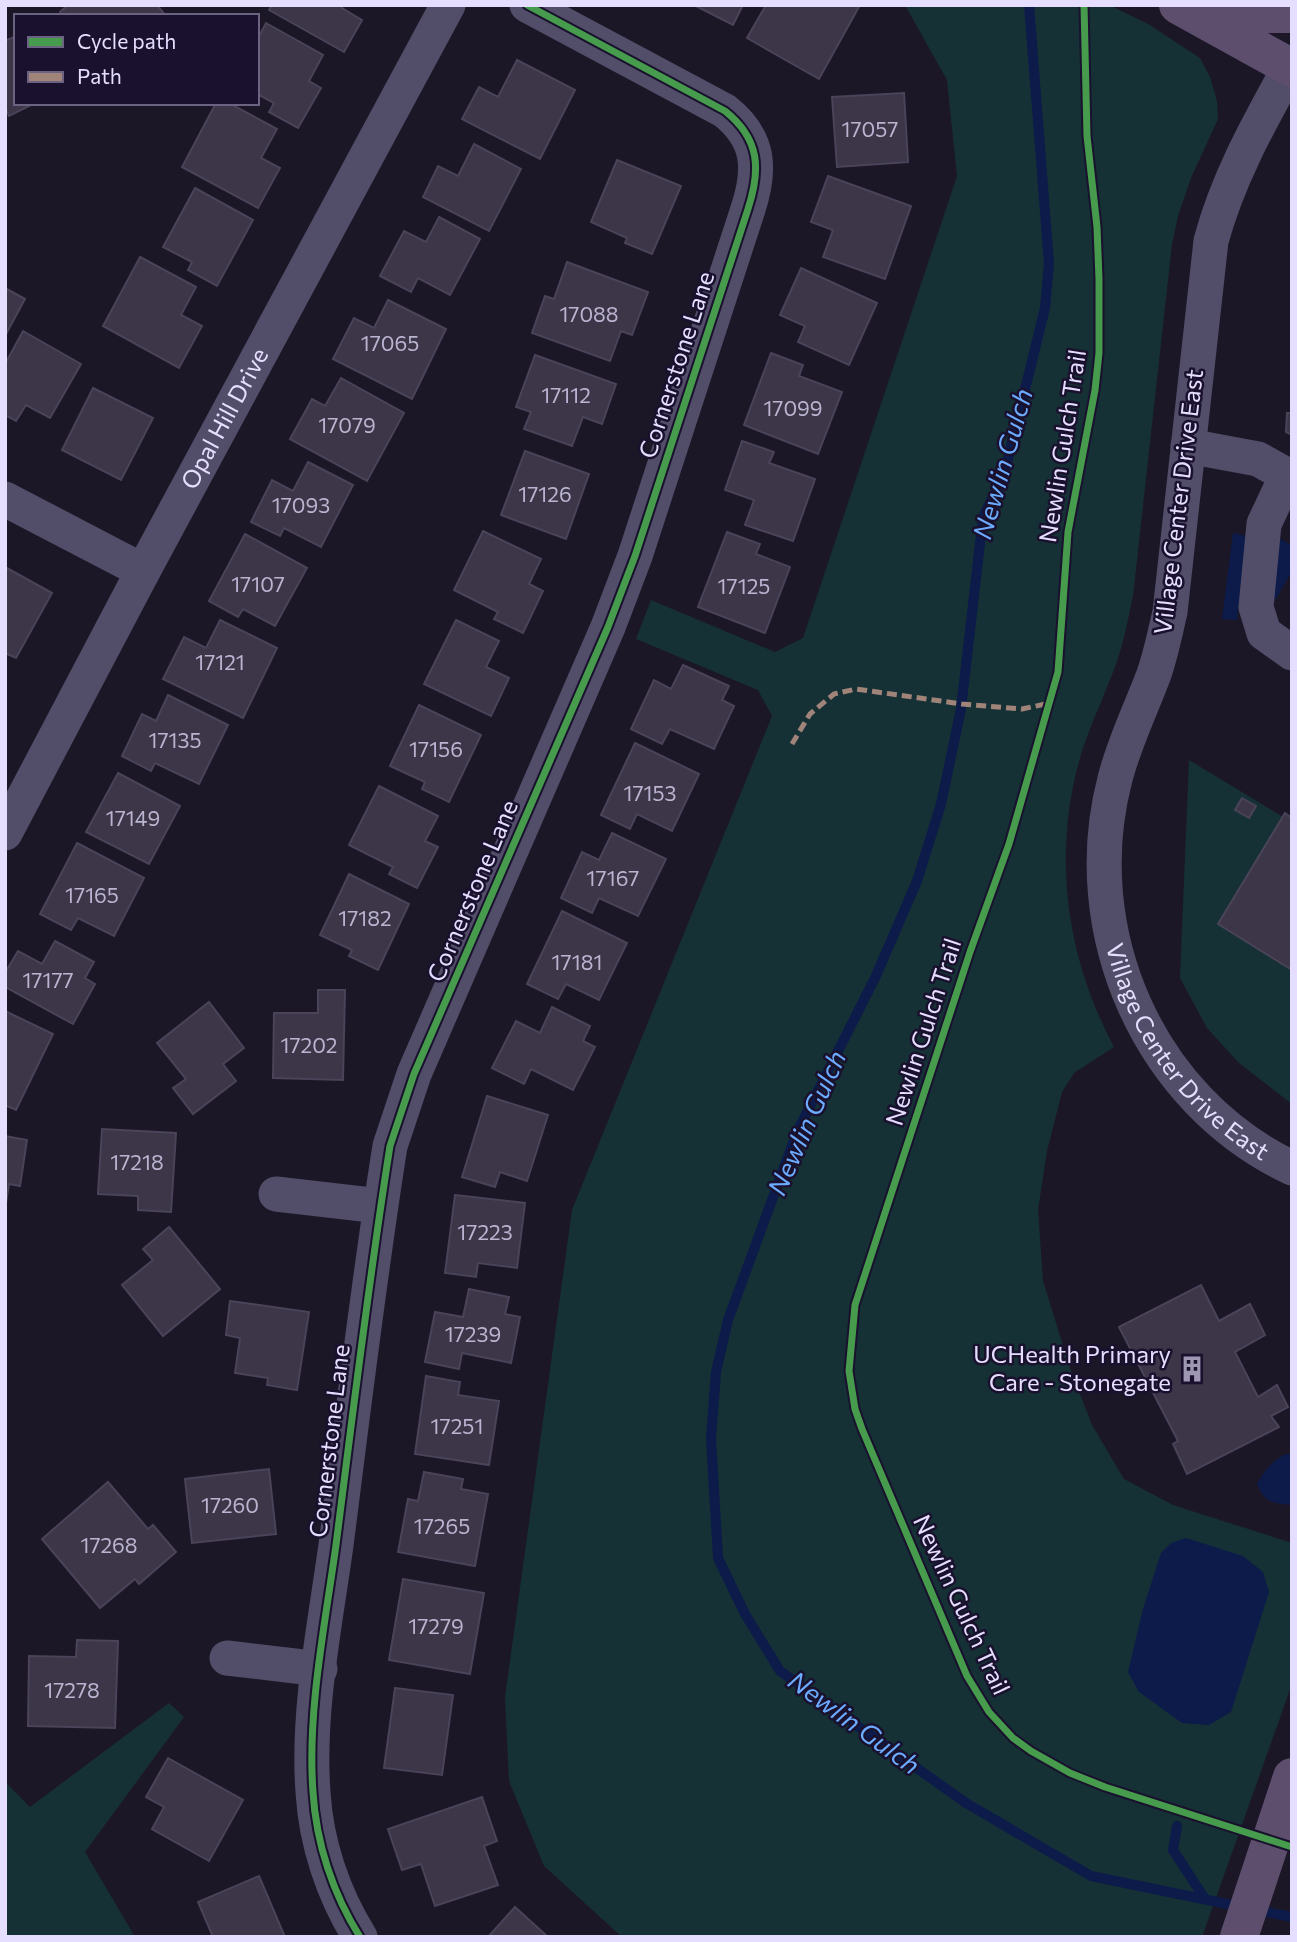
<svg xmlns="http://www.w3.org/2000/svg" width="1297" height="1942" viewBox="0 0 1297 1942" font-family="Commissioner,sans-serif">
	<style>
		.green { fill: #153136 }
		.water { fill: #0c1b4a }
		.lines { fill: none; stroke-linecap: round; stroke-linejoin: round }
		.stream { stroke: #0c1b4a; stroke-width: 10 }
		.building { fill: #3c3648; stroke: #4a4359; stroke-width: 2 }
		.minor { stroke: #524d68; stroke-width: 35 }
		.major { stroke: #5c4e6c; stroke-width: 38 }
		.quiet { stroke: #a18479; stroke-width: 5; stroke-dasharray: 10 5; stroke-linecap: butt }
		.cycleway-casing { stroke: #19112d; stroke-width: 11 }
		.cycleway { stroke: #469c4c; stroke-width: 7 }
		.labels { text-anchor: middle; stroke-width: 5; stroke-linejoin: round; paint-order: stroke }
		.number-label { font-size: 21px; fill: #bbb4d1 }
		.street-label { font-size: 24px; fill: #e5deff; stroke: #19112d }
		.poi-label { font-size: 24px; fill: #e5deff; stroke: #19112d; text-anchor: end }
		.water-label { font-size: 26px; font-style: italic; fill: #6cabff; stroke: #19112d }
	</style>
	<rect width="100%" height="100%" fill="#1c1727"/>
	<!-- green -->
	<g class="green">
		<path d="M905 5H1109L1148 24 1200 58 1210 77 1217 101 1218 119 1191 178 1178 216 1172 244 1133 596C1128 619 1124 642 1116 664 1106 692 1093 719 1083 748 1051 849 1065 955 1114 1047L1074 1073 1062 1092 1047 1151 1038 1210 1043 1281 1070 1368 1092 1425 1124 1479 1173 1505 1292 1543V1684L1202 1937H622L544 1866 509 1781 505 1697 572 1210 772 716 758 690 636 639 651 600 775 652 803 638 957 176 947 80Z"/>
		<path d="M1189 760 1283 817 1218 924 1292 970V1104L1239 1063 1207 1028 1180 978Z"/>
		<path d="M169 1703 184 1717 85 1852 135 1937H5V1782L30 1807Z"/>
	</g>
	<!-- water -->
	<g class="water">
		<path d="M1233 533 1246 536 1237 620 1222 619Z"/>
		<path d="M1280 539 1292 545V571L1276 599 1267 602Z"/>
		<path d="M1286 1454H1292V1505C1273 1503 1265 1503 1257 1484 1265 1470 1272 1461 1286 1454Z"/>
		<path d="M1186 1538 1243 1556 1263 1572 1269 1592 1231 1712 1209 1725 1182 1723 1139 1692 1128 1672 1143 1609 1161 1553 1171 1543Z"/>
	</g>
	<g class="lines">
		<!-- stream -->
		<g class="stream">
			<path d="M1029 5 1049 264 1045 308 1004 475 983 517 961 709 941 804 917 881 875 978 797 1132 728 1320 716 1372 711 1438 718 1558 745 1614 780 1671 966 1803 1091 1876 1242 1907"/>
			<path d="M1177 1826 1173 1850 1205 1899"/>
			<path d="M1256 1910 1292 1917"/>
		</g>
	</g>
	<!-- building -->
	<g class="building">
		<path d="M68 5H157L166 16H63L60 12Z"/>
		<path d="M272 5H343L342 8 362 20 344 52 269 10Z"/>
		<path d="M694 5H743L733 25Z"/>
		<path d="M766 5H860L819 79 747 38Z"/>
		<path d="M266 23 323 55 309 81 321 88 298 128 269 112 274 103 257 94V40Z"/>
		<path d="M16 36V103H35L9 116 5 107V41Z"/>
		<path d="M517 60 575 90 540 159 462 119 479 87 498 97Z"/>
		<path d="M904 93 908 162 837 167 832 97Z"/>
		<path d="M216 103H229L277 129 261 158 280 168 258 208 182 167Z"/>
		<path d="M474 144 521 169 489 231 423 197 438 166 458 176Z"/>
		<path d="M617 160 681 186 652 254 625 243 627 238 591 222Z"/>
		<path d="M828 176 911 206 885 279 823 257 833 230 811 222Z"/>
		<path d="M195 188 253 220 217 286 188 270 192 262 163 247Z"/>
		<path d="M439 217 480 239 450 295 418 278 411 292 380 276 404 231 426 242Z"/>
		<path d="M140 257 196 287 181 315 202 326 179 368 103 326Z"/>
		<path d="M567 262 648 292 632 335 621 331 610 361 532 333 545 296 554 299Z"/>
		<path d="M801 268 877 303 849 365 798 342 805 326 780 315Z"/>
		<path d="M5 288 25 299 5 336Z"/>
		<path d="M388 300 446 329 412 399 333 359 354 318 374 328Z"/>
		<path d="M23 331 81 364 50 418 26 405 16 421 5 415V364Z"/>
		<path d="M771 353 803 365 799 376 842 392 818 454 744 425Z"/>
		<path d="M535 355 616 384 602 424 583 417 572 446 524 429 531 412 516 407Z"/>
		<path d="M341 378 404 413 367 481 290 439 312 399 325 406Z"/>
		<path d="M93 388 153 418 121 480 62 450Z"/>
		<path d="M1287 413H1292V435L1286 432Z"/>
		<path d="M742 441 774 452 769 463 815 479 793 541 745 525 754 500 725 490Z"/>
		<path d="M525 451 589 474 566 539 501 515Z"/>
		<path d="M308 462 353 485 321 547 284 528 280 536 251 522 272 480 293 491Z"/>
		<path d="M483 531 541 559 529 584 543 591 523 633 494 619 498 612 454 590Z"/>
		<path d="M727 532 760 544 756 554 790 567 765 633 698 607Z"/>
		<path d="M245 534 307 568 275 626 243 609 238 617 209 601Z"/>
		<path d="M5 567 52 593 16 658 5 653Z"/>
		<path d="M220 620 277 648 243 718 163 679 184 637 206 648Z"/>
		<path d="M456 620 499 641 486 667 509 678 491 716 424 684Z"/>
		<path d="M683 665 729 686 722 700 734 706 714 749 670 729 662 744 631 729 654 680 671 689Z"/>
		<path d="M168 695 228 725 199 784 155 763 151 771 122 756 142 714 156 721Z"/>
		<path d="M419 705 481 735 449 802 422 789 425 782 390 766Z"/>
		<path d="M635 743 699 774 672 831 637 814 630 829 601 815Z"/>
		<path d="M118 773 180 806 149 864 86 832Z"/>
		<path d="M379 786 438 816 425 841 438 847 417 888 389 874 393 867 349 845Z"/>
		<path d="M1242 798 1256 806 1249 818 1235 810Z"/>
		<path d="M1285 813 1292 818V970L1218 924Z"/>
		<path d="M612 833 666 859 638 916 599 898 592 913 561 898 582 852 599 860Z"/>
		<path d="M77 843 144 878 114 936 78 918 71 930 40 914Z"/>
		<path d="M349 874 409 904 378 970 349 956 352 950 320 935Z"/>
		<path d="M562 911 627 943 599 1000 566 984 558 999 527 984Z"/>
		<path d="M55 941 94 962 85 978 95 984 73 1024 5 987V973L18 951 42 964Z"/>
		<path d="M318 990H345L343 1080 273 1078 274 1013H318Z"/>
		<path d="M209 1002 244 1048 223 1064 236 1081 193 1114 173 1088 186 1079 157 1043Z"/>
		<path d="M552 1007 590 1026 583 1041 595 1047 573 1090 531 1069 524 1084 492 1068 516 1021 540 1033Z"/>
		<path d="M5 1011 53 1034 16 1110 5 1105Z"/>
		<path d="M487 1096 548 1115 527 1181 500 1172 495 1187 462 1177Z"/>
		<path d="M102 1129 176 1133 171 1212 138 1210V1196L98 1194Z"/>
		<path d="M5 1136 27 1140 20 1186 9 1184 6 1203Z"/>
		<path d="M455 1195 525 1203 517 1268 478 1263 476 1277 445 1273Z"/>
		<path d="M169 1227 220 1289 163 1336 122 1285 153 1260 143 1249Z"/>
		<path d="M1201 1285 1219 1321 1250 1304 1265 1335 1235 1352 1258 1397 1277 1385 1288 1407 1271 1416 1279 1427 1187 1474 1173 1444 1178 1441 1119 1327Z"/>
		<path d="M469 1289 509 1297 505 1314 520 1317 511 1363 462 1353 459 1369 425 1362 435 1312 463 1317Z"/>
		<path d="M230 1301 309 1312 297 1390 267 1385 268 1378 235 1373 240 1338 226 1335Z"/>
		<path d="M426 1376 460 1382 458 1395 499 1401 489 1465 415 1454Z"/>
		<path d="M269 1469 276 1534 192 1543 185 1479Z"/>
		<path d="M424 1472 463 1479 461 1489 488 1494 475 1566 398 1552 408 1499 418 1501Z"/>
		<path d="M108 1482 148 1529 153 1525 176 1552 139 1584 135 1579 100 1608 42 1539Z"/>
		<path d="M403 1579 484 1593 470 1674 389 1660Z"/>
		<path d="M77 1640 118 1641 115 1728 28 1726 29 1656 76 1657Z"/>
		<path d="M395 1688 453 1695 442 1775 384 1768Z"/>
		<path d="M168 1758 243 1800 209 1861 152 1829 164 1807 146 1797Z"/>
		<path d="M482 1797 497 1841 484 1846 498 1885 435 1906 421 1864 402 1870 388 1829Z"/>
		<path d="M259 1876 285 1937H213L198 1902Z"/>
		<path d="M515 1907 548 1937H488Z"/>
	</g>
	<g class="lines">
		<!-- minor -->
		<g class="minor">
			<path id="s1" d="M1290 67C1259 123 1228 178 1211 241L1170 612C1165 633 1161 654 1154 674 1141 709 1124 743 1115 779 1075 931 1148 1100 1292 1168"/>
			<path d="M1188 446 1258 459 1292 478"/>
			<path d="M1287 475 1264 524 1256 607 1264 633 1292 653"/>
			<path d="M5 499 143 571"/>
			<path id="s2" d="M5 833 143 571 448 5"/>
			<path d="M276 1194 380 1206"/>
			<path d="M227 1658 320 1669"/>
			<path d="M360 1937C333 1894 316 1843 313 1792 307 1712 325 1625 336 1545 353 1412 369 1278 390 1146L414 1074 608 627 635 556 748 209C761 169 760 139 725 111L527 5"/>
		</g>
		<!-- major -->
		<g class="major">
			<path d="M1178 5 1292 68"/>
			<path d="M1196 14 1242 8 1266 14H1292"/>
			<path d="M1239 1937 1292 1777"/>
		</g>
		<!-- quiet -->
		<path class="quiet" d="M792 744 810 714 834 694 856 689 962 704 1022 709 1050 703"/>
		<!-- cycleway casing -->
		<g class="cycleway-casing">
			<g id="cycleway">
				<path d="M1084 5 1087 136 1097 227 1099 279V353L1095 390 1068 532 1058 672 1009 844 970 952 855 1305 849 1371 855 1409 862 1429 967 1676 989 1712 1013 1738 1031 1751 1070 1773 1105 1787 1292 1847"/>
				<path d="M360 1937C333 1894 316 1843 313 1792 307 1712 325 1625 336 1545 353 1412 369 1278 390 1146L414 1074 608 627 635 556 748 209C761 169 760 139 725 111L527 5"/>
			</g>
		</g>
		<!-- cycleway -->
		<use href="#cycleway" class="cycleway"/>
	</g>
	<!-- icons -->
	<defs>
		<g id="building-bare" transform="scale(2.1)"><path d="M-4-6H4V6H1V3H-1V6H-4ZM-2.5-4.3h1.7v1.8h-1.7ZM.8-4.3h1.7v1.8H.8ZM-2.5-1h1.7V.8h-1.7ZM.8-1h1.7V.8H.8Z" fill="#9f98b3" stroke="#19112d" stroke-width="2.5" paint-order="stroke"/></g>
	</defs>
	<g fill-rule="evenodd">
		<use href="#building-bare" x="1192" y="1369"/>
	</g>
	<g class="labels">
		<!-- number labels -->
		<g class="number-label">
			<text x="870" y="137">17057</text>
			<text x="589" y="322">17088</text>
			<text x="390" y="351">17065</text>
			<text x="566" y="403">17112</text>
			<text x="793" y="416">17099</text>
			<text x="347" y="433">17079</text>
			<text x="545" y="502">17126</text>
			<text x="301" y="513">17093</text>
			<text x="258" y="592">17107</text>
			<text x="744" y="594">17125</text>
			<text x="220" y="670">17121</text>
			<text x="175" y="748">17135</text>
			<text x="436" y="757">17156</text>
			<text x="650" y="801">17153</text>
			<text x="133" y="826">17149</text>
			<text x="613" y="886">17167</text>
			<text x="92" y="903">17165</text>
			<text x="365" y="926">17182</text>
			<text x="577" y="970">17181</text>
			<text x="48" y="988">17177</text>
			<text x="309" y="1053">17202</text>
			<text x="137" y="1170">17218</text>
			<text x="485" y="1240">17223</text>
			<text x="473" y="1342">17239</text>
			<text x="457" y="1434">17251</text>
			<text x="230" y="1513">17260</text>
			<text x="442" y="1534">17265</text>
			<text x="109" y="1553">17268</text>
			<text x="436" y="1634">17279</text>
			<text x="72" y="1698">17278</text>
		</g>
		<!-- street labels -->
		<g class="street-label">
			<text transform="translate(677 365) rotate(-72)" y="8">Cornerstone Lane</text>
			<text dy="8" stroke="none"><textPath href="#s2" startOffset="469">Opal Hill Drive</textPath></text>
			<text transform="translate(1063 446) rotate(-81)" y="8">Newlin Gulch Trail</text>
			<text transform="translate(1179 502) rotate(-83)" y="8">Village Center Drive East</text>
			<text transform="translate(473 891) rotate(-67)" y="8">Cornerstone Lane</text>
			<text transform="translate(924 1032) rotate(-72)" y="8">Newlin Gulch Trail</text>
			<text dy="8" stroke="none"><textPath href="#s1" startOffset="1041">Village Center Drive East</textPath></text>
			<text transform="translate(330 1441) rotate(-83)" y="8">Cornerstone Lane</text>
			<text transform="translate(961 1605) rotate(65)" y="8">Newlin Gulch Trail</text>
		</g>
		<!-- poi labels -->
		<g class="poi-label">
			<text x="1171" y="1363">UCHealth Primary<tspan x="1171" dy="28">Care - Stonegate</tspan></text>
		</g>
		<!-- water labels -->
		<g class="water-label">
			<text transform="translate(1003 464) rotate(-74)" y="9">Newlin Gulch</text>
			<text transform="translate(807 1123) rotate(-66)" y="9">Newlin Gulch</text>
			<text transform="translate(854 1723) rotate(36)" y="9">Newlin Gulch</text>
		</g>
	</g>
	<!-- border -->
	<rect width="1297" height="1942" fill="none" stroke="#e5deff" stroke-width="14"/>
	<!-- legend -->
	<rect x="14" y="14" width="245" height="91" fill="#19112d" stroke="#6b6381" stroke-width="2"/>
	<rect x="28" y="37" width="35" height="10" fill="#469c4c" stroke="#6b6381" stroke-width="2"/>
	<text x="77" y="49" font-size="21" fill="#e5deff">Cycle path</text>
	<rect x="28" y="72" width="35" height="10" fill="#a18479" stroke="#6b6381" stroke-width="2"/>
	<text x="77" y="84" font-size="21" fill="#e5deff">Path</text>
</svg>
